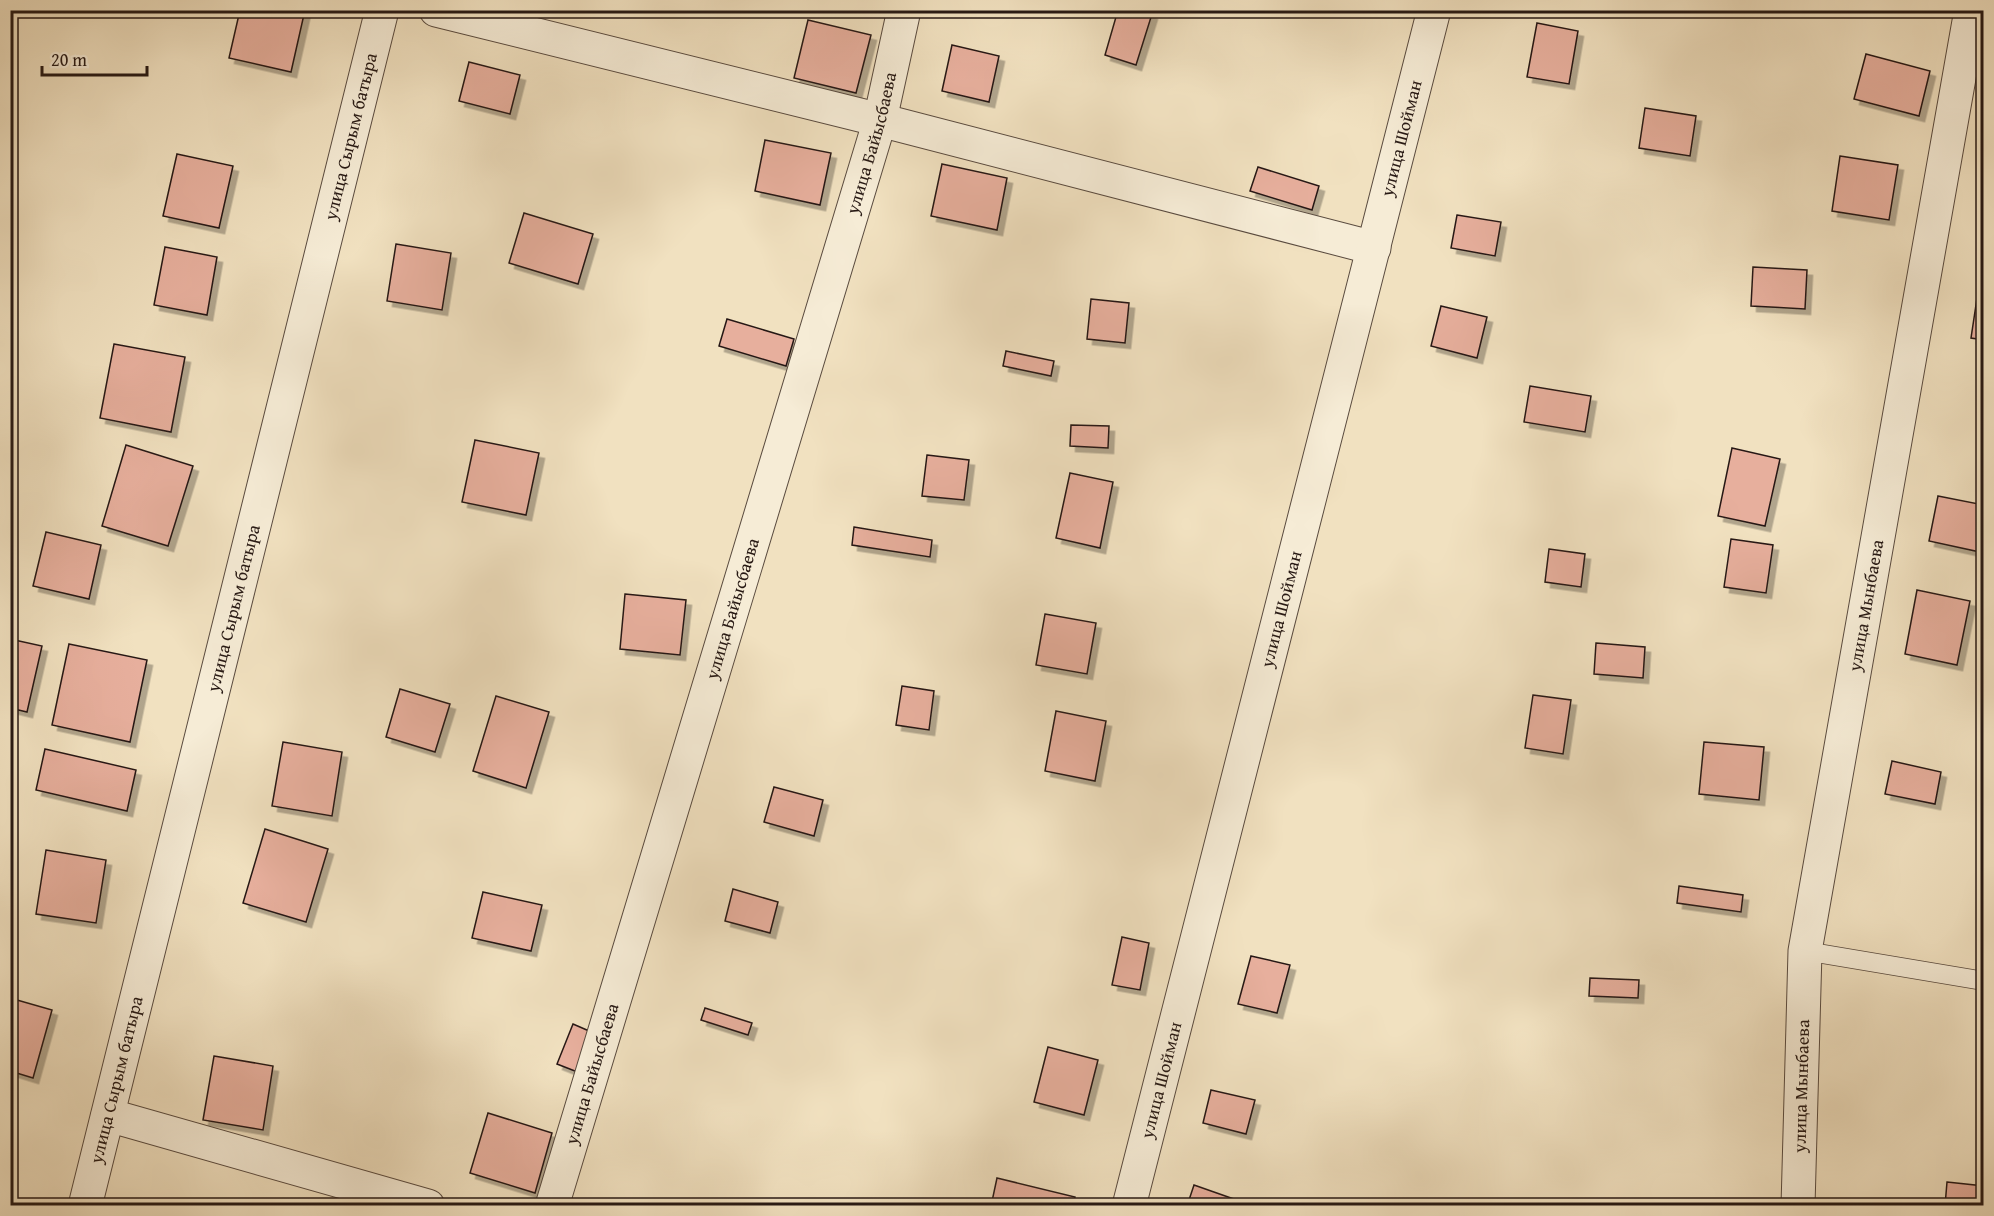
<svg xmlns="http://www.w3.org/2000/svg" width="1994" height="1216" viewBox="0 0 1994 1216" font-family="'Gentium Book Plus',serif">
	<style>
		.building { fill: #e7af9d; stroke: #271914; stroke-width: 1.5; filter: url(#shadow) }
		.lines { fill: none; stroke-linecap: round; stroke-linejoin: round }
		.service-casing { stroke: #5a4b3f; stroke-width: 20 }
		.minor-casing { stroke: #5a4b3f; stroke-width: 35 }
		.tertiary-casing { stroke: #5a4b3f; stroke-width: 35 }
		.service { stroke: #f6ecd6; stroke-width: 18 }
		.minor { stroke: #f6ecd6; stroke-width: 33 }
		.tertiary { stroke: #f6ecd6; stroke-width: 33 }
		.labels { text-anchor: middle; stroke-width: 4.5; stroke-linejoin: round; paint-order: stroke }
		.street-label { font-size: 18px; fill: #271914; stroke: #f6ecd6 }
	</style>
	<defs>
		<filter id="shadow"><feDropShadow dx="5.5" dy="5.5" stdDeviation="0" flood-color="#0004"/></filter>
	</defs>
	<rect width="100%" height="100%" fill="#f1e1c0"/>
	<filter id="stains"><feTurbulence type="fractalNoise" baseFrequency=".00333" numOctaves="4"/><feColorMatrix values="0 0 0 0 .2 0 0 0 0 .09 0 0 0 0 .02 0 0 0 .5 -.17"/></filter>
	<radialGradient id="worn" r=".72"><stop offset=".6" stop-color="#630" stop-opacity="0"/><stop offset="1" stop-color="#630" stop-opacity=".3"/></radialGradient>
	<!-- building -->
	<g class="building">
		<path d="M240 10H305L291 72 229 58Z"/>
		<path d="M1118 10H1142L1152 14 1136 65 1105 55Z"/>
		<path d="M808 20 871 35 856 93 794 78Z"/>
		<path d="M1537 23 1578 31 1569 84 1527 77Z"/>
		<path d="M952 45 999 56 989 102 942 91Z"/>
		<path d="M1866 54 1930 71 1919 116 1854 99Z"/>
		<path d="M469 62 520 75 510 114 459 101Z"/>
		<path d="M1645 108 1696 116 1690 156 1639 148Z"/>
		<path d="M765 140 831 153 820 205 755 191Z"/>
		<path d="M177 154 233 166 219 228 163 216Z"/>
		<path d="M1840 156 1898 165 1889 220 1832 211Z"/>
		<path d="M942 164 1007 178 997 230 931 216Z"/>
		<path d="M1258 167 1319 186 1312 210 1250 191Z"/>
		<path d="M524 213 593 234 578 284 509 263Z"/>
		<path d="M1457 215 1501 222 1495 256 1451 248Z"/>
		<path d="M396 244 451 253 442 310 387 301Z"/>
		<path d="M165 247 217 257 207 315 154 305Z"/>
		<path d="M1753 267 1807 270 1805 309 1751 306Z"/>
		<path d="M1979 285 1984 286V340L1971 338Z"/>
		<path d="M1091 299 1129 303 1125 343 1087 339Z"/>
		<path d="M1441 306 1487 317 1477 358 1431 346Z"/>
		<path d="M727 319 794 339 786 366 719 346Z"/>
		<path d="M114 344 185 357 171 432 100 418Z"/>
		<path d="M1006 351 1054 361 1051 376 1003 366Z"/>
		<path d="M1530 386 1591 396 1585 432 1524 422Z"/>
		<path d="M1071 425 1109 426 1108 448 1070 446Z"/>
		<path d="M475 440 539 453 526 515 462 502Z"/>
		<path d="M126 445 193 466 168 546 102 526Z"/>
		<path d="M1732 448 1780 459 1765 526 1718 516Z"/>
		<path d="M927 455 969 460 964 500 922 496Z"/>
		<path d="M1070 473 1113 482 1100 548 1056 538Z"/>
		<path d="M1938 496 1984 505V534L1980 552 1929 541Z"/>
		<path d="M854 527 932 540 930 557 852 545Z"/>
		<path d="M46 532 101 545 89 599 33 586Z"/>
		<path d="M1731 539 1773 545 1766 593 1724 587Z"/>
		<path d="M1549 549 1585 554 1581 587 1545 582Z"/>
		<path d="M1917 590 1970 601 1957 665 1905 654Z"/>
		<path d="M625 594 686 600 680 655 620 649Z"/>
		<path d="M1045 614 1096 623 1087 674 1036 665Z"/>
		<path d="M10 639 42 646 27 712 10 708Z"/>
		<path d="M1596 643 1645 647 1643 678 1594 674Z"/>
		<path d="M69 644 147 660 130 742 52 725Z"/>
		<path d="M902 686 934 691 929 730 896 725Z"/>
		<path d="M400 689 450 704 435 752 386 737Z"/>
		<path d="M1533 695 1571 700 1563 754 1525 748Z"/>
		<path d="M496 696 549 712 526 788 473 771Z"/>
		<path d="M1056 711 1106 721 1095 781 1045 771Z"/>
		<path d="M283 742 342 752 332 816 272 806Z"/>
		<path d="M1704 742 1764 747 1759 800 1699 794Z"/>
		<path d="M45 749 136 770 127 811 36 790Z"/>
		<path d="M1892 761 1941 772 1935 804 1885 794Z"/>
		<path d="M774 787 823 800 814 836 764 822Z"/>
		<path d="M265 829 328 849 306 922 243 903Z"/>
		<path d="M46 850 106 860 96 923 36 914Z"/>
		<path d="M1679 886 1743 895 1741 912 1677 903Z"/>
		<path d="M733 889 778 902 770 933 725 921Z"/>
		<path d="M483 892 542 905 531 951 472 938Z"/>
		<path d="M1122 937 1149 943 1140 990 1112 985Z"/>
		<path d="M1251 956 1290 965 1277 1013 1238 1004Z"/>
		<path d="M1590 978 1639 980 1638 998 1589 996Z"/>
		<path d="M10 998 52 1010 33 1078 10 1071Z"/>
		<path d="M705 1008 752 1023 748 1035 701 1020Z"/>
		<path d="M573 1024 596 1034 580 1073 557 1064Z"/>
		<path d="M1048 1047 1098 1060 1084 1115 1034 1102Z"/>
		<path d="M214 1056 273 1066 263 1130 203 1120Z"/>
		<path d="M1211 1090 1255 1100 1246 1134 1203 1123Z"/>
		<path d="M488 1113 552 1133 535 1193 470 1173Z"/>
		<path d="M997 1178 1075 1197 1073 1206H991Z"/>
		<path d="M1947 1182 1984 1186V1206H1945Z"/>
		<path d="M1194 1185 1248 1204 1247 1206H1187Z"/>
	</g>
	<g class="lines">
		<!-- service casing -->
		<g class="service-casing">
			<path id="service" d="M1805 951 1984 981"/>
		</g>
		<!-- minor casing -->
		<g class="minor-casing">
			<g id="minor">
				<path d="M436 10 880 120 1374 248"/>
				<path d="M108 1115 428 1206"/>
				<path id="s1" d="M552 1206 880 120 904 10"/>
				<path id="s2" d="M1129 1206 1434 10"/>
				<path id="s3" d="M1798 1206 1805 951 1971 10"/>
			</g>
		</g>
		<!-- tertiary casing -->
		<g class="tertiary-casing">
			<g id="tertiary">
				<path id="s4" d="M85 1206 382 10"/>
			</g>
		</g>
		<!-- service -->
		<use href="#service" class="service"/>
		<!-- minor -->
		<use href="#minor" class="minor"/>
		<!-- tertiary -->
		<use href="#tertiary" class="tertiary"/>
	</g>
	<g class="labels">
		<!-- street labels -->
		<g class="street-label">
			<text dy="6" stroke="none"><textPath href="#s4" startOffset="1102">улица Сырым батыра</textPath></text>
			<text dy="6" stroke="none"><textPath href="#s2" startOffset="1102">улица Шойман</textPath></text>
			<text dy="6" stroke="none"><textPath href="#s1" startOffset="1110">улица Байысбаева</textPath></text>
			<text dy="6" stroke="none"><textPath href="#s3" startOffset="606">улица Мынбаева</textPath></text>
			<text dy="6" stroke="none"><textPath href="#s4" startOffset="616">улица Сырым батыра</textPath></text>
			<text dy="6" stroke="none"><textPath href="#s2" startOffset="616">улица Шойман</textPath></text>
			<text dy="6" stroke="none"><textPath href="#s1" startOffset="624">улица Байысбаева</textPath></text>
			<text dy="6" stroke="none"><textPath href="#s1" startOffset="138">улица Байысбаева</textPath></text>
			<text dy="6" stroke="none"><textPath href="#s2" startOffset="130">улица Шойман</textPath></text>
			<text dy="6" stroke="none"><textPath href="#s4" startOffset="130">улица Сырым батыра</textPath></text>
			<text dy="6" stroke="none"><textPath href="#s3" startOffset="120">улица Мынбаева</textPath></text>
		</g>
	</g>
	<!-- margin -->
	<rect width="1994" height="1216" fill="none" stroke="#f1e1c0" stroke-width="36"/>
	<rect x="12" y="12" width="1970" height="1192" fill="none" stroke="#271914" stroke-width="3"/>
	<rect x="18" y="18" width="1958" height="1180" fill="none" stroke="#271914" stroke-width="1.5"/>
	<!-- scale -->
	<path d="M42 66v9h105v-9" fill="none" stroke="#271914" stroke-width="3"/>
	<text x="51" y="66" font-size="18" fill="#271914" stroke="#f6ecd6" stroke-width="4.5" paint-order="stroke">20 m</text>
	<rect width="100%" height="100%" filter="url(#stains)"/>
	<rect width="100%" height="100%" fill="url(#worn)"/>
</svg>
